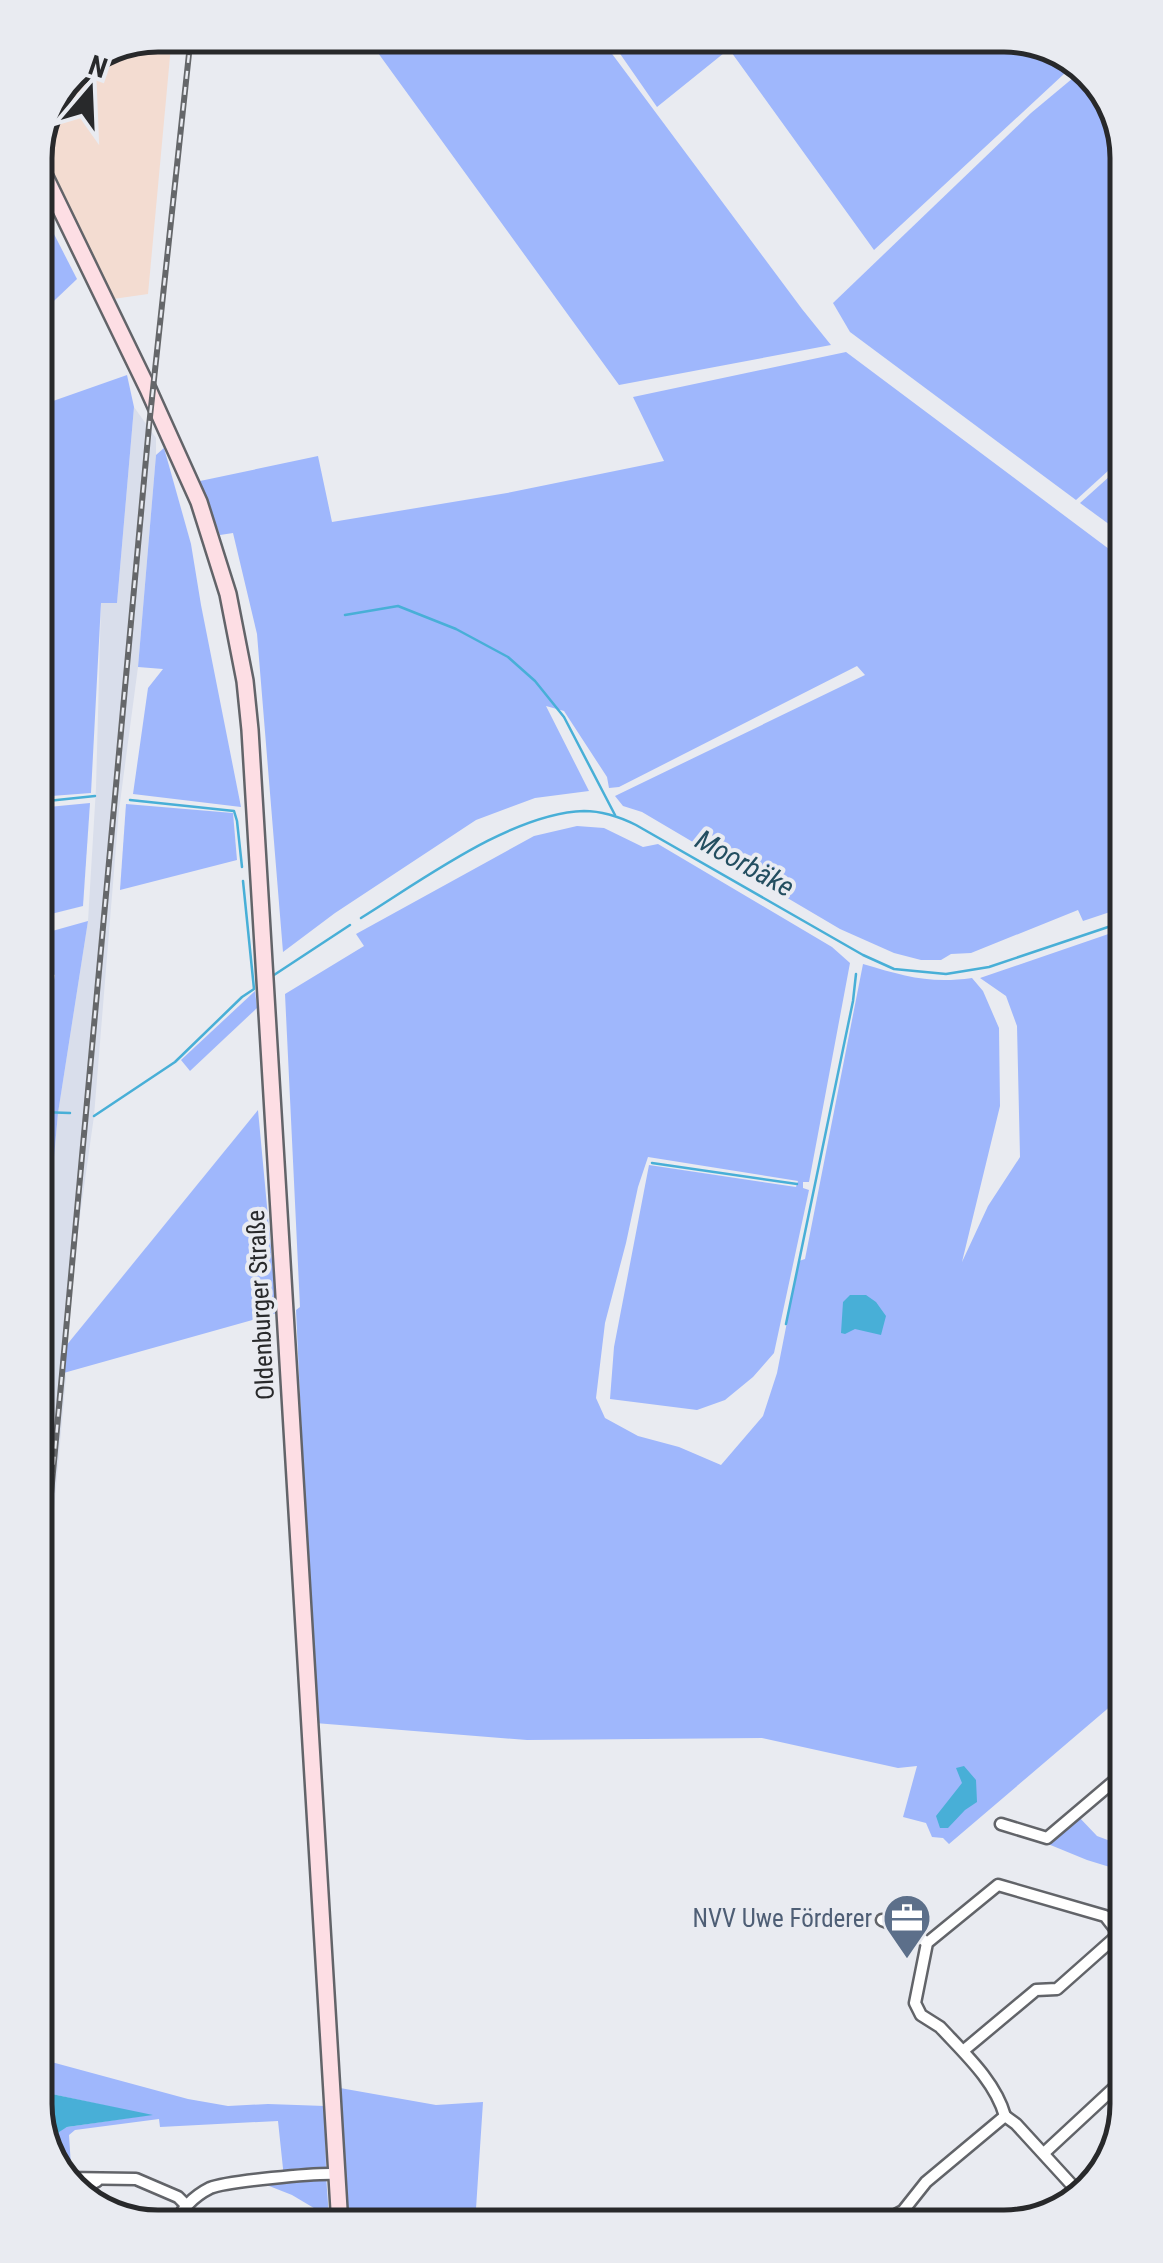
<svg xmlns="http://www.w3.org/2000/svg" width="1163" height="2263" viewBox="0 0 1163 2263" font-family="'Roboto Condensed',sans-serif">
	<style>
		.built { fill: #d9deeb }
		.industrial { fill: #f3dcd1 }
		.green { fill: #9fb7fc }
		.water { fill: #48afd7 }
		.lines { fill: none; stroke-linecap: round; stroke-linejoin: round }
		.stream { stroke: #48afd7; stroke-width: 2.5 }
		.street-casing { stroke: #626469; stroke-width: 15 }
		.secondary-casing { stroke: #626469; stroke-width: 20 }
		.street { stroke: #fff; stroke-width: 10 }
		.secondary { stroke: #fddee4; stroke-width: 15 }
		.rail-casing { stroke: #65676a; stroke-width: 6 }
		.rail { stroke: #e9ebf1; stroke-width: 2.5; stroke-dasharray: 8; stroke-linecap: butt }
		.labels { text-anchor: middle; stroke-width: 8; stroke-linejoin: round; paint-order: stroke }
		.street-label { font-size: 25px; fill: #28292b; stroke: #e9ebf1 }
		.service-label { font-size: 25px; fill: #4e5e75; stroke: #e9ebf1; text-anchor: end }
		.water-label { font-size: 28px; font-style: italic; fill: #234e60; stroke: #e9ebf1 }
		.rim { fill: none; stroke: #28292b; stroke-width: 5 }
	</style>
	<rect width="100%" height="100%" fill="#e9ebf1"/>
	<!-- built -->
	<path class="built" d="M134 407 156 438V455L138 667 119 810 94 1116 61 1351 66 1377 42 1643 40 1312 58 1113 88 921 96 788 101 602 117 603Z"/>
	<!-- industrial -->
	<path class="industrial" d="M158 35H172L148 294 113 299 39 143 72 71Z"/>
	<!-- green -->
	<g class="green">
		<path d="M365 35H598L802 309 831 345 619 385Z"/>
		<path d="M607 35H1013L1079 60 874 250 729 49 657 107Z"/>
		<path d="M1085 68 1119 112 1120 460 1076 500 850 332 833 303 1031 113Z"/>
		<path d="M35 197 77 279 36 318Z"/>
		<path d="M846 352 1121 558 1122 908 1083 921 1078 910 971 953 951 954 941 960H921L894 953 840 929 642 812 623 806 615 796 865 675 857 666 619 787 609 788 607 777 564 711 546 706 589 791 535 798 476 820 335 913 283 952 257 634 233 533 220 535 200 481 318 456 332 522 507 493 664 461 633 397Z"/>
		<path d="M127 375 134 407 117 603H101L91 793 38 797 36 407Z"/>
		<path d="M164 448 191 544 201 605 241 807 133 794 148 688 163 669 138 667 156 455Z"/>
		<path d="M1120 467 1121 533 1080 503Z"/>
		<path d="M90 803 83 906 39 917 38 808Z"/>
		<path d="M126 804 233 813 237 860 120 890Z"/>
		<path d="M577 826 604 828 643 847 658 844 832 947 850 963 809 1182H803V1188L809 1190 774 1353 753 1377 725 1400 697 1410 610 1399 614 1347 649 1165 796 1187 798 1181 648 1157 638 1187 626 1243 605 1323 596 1398 605 1418 638 1436 679 1447 721 1465 763 1416 777 1373 799 1261 805 1259 863 964C904 976 929 984 972 978L983 991 999 1028 1000 1106 962 1262 988 1206 1020 1157 1017 1026 1006 996 980 978 1123 929 1126 1693 949 1844 943 1838 932 1837 926 1823 903 1817 917 1766 898 1768 762 1738 527 1740 315 1723 296 1310 300 1307 285 994 364 946 356 934 534 836Z"/>
		<path d="M88 921 58 1113 40 1312 39 1039 43 1035 55 975 39 969V938L45 933Z"/>
		<path d="M255 991 257 1008 190 1071 181 1060Z"/>
		<path d="M258 1110 277 1313 60 1374 61 1352Z"/>
		<path d="M1077 1815 1097 1836 1113 1842 1127 1853V1880L1113 1868 1087 1860 1048 1844Z"/>
		<path d="M44 2060 188 2099 228 2106 268 2104 325 2106 326 2172 284 2178 278 2121 160 2127 159 2119 75 2130 69 2135 71 2166 56 2167 44 2151V2145L55 2143 58 2131 67 2127 148 2115 47 2093 44 2095Z"/>
		<path d="M340 2088 436 2105 483 2102 475 2224 345 2226Z"/>
		<path d="M326 2176 329 2217 292 2195 259 2182Z"/>
	</g>
	<!-- water -->
	<g class="water">
		<path d="M850 1295H866L876 1302 886 1316 881 1335 855 1329 845 1334 841 1333 843 1302Z"/>
		<path d="M964 1766 976 1780 977 1802 965 1810 948 1828H940L936 1816 962 1783 956 1768Z"/>
		<path d="M47 2093 153 2115 67 2127 59 2132 55 2143 44 2145V2095Z"/>
	</g>
	<g class="lines">
		<!-- stream -->
		<g class="stream">
			<path d="M345 615 398 606 456 629 508 657 535 681 564 717 615 815"/>
			<path d="M130 800 234 811 237 821 242 867"/>
			<path d="M38 802 95 796"/>
			<path d="M361 918C421 881 512 813 584 811 602 811 620 817 636 825L863 955 894 969 946 974 989 967 1123 922"/>
			<path d="M274 975 350 925"/>
			<path d="M40 1112 70 1113"/>
			<path d="M94 1116 175 1062 242 997 254 989 243 881"/>
			<path d="M652 1163 797 1184"/>
			<path d="M786 1324 853 1001 856 974"/>
		</g>
		<!-- street casing -->
		<g class="street-casing">
			<g id="street">
				<path d="M1001 1824 1047 1838 1126 1771"/>
				<path d="M882 1920 915 1933 927 1943"/>
				<path d="M963 2051 1036 1990 1057 1989 1119 1934 1105 1916 998 1885 927 1943 915 2003 921 2015 940 2027C965 2054 995 2081 1005 2116"/>
				<path d="M1005 2116 1016 2124 1081 2195"/>
				<path d="M1044 2153 1128 2075"/>
				<path d="M66 2180V2178L136 2179 178 2197 186 2205"/>
				<path d="M78 2195 87 2186 97 2181"/>
				<path d="M886 2220 903 2211 926 2182 1005 2116"/>
				<path d="M174 2227C181 2209 192 2197 210 2188 227 2181 316 2173 336 2174"/>
			</g>
		</g>
		<!-- secondary casing -->
		<g class="secondary-casing">
			<path id="secondary" d="M35 156 148 389 199 502 228 594 245 681 250 730 340 2226"/>
		</g>
		<!-- street -->
		<use href="#street" class="street"/>
		<!-- secondary -->
		<use href="#secondary" class="secondary"/>
		<!-- rail casing -->
		<g class="rail-casing">
			<path id="rail" d="M42 1592 149 426 191 35"/>
		</g>
		<!-- rail -->
		<use href="#rail" class="rail"/>
	</g>
	<!-- icons -->
	<defs>
		<g id="office-pin" transform="scale(2.5)"><path d="M0 17L-7.5 6A9.5 9.5 0 1 1 7.5 6Z" fill="#5c6f8a" stroke="#e9ebf1"/><path d="M-6-3h4V-5.5h4V-3h4V5H-6ZM-1-4.5V-3h2v-1.5ZM-6 0V1H6V0Z" fill="#fff"/></g>
	</defs>
	<g fill-rule="evenodd">
		<use href="#office-pin" x="907" y="1918"/>
	</g>
	<g class="labels">
		<!-- street labels -->
		<g class="street-label">
			<text transform="translate(260 1305) rotate(-93)" y="9">Oldenburger Straße</text>
		</g>
		<!-- service labels -->
		<g class="service-label">
			<text x="872" y="1927">NVV Uwe Förderer</text>
		</g>
		<!-- water labels -->
		<g class="water-label">
			<text transform="translate(745 863) rotate(29)" y="10">Moorbäke</text>
		</g>
	</g>
	<!-- crop -->
	<path d="M0 0H1163V2263H0ZM158 52H1004A106 106 0 0 1 1110 158V2104A106 106 0 0 1 1004 2210H158A106 106 0 0 1 52 2104V158A106 106 0 0 1 158 52Z" fill="#e9ebf1" fill-rule="evenodd"/>
	<path class="rim" d="M158 52H1004A106 106 0 0 1 1110 158V2104A106 106 0 0 1 1004 2210H158A106 106 0 0 1 52 2104V158A106 106 0 0 1 158 52Z"/>
	<!-- north arrow -->
	<g transform="translate(90 90) rotate(19)" stroke="#e9ebf1" stroke-width="8" paint-order="stroke">
	<path d="M0-8L18 38L0 25L-18 38Z" fill="#28292b"/>
	<text y="-15" font-size="28" font-weight="bold" text-anchor="middle" fill="#28292b">N</text>
	</g>
</svg>
